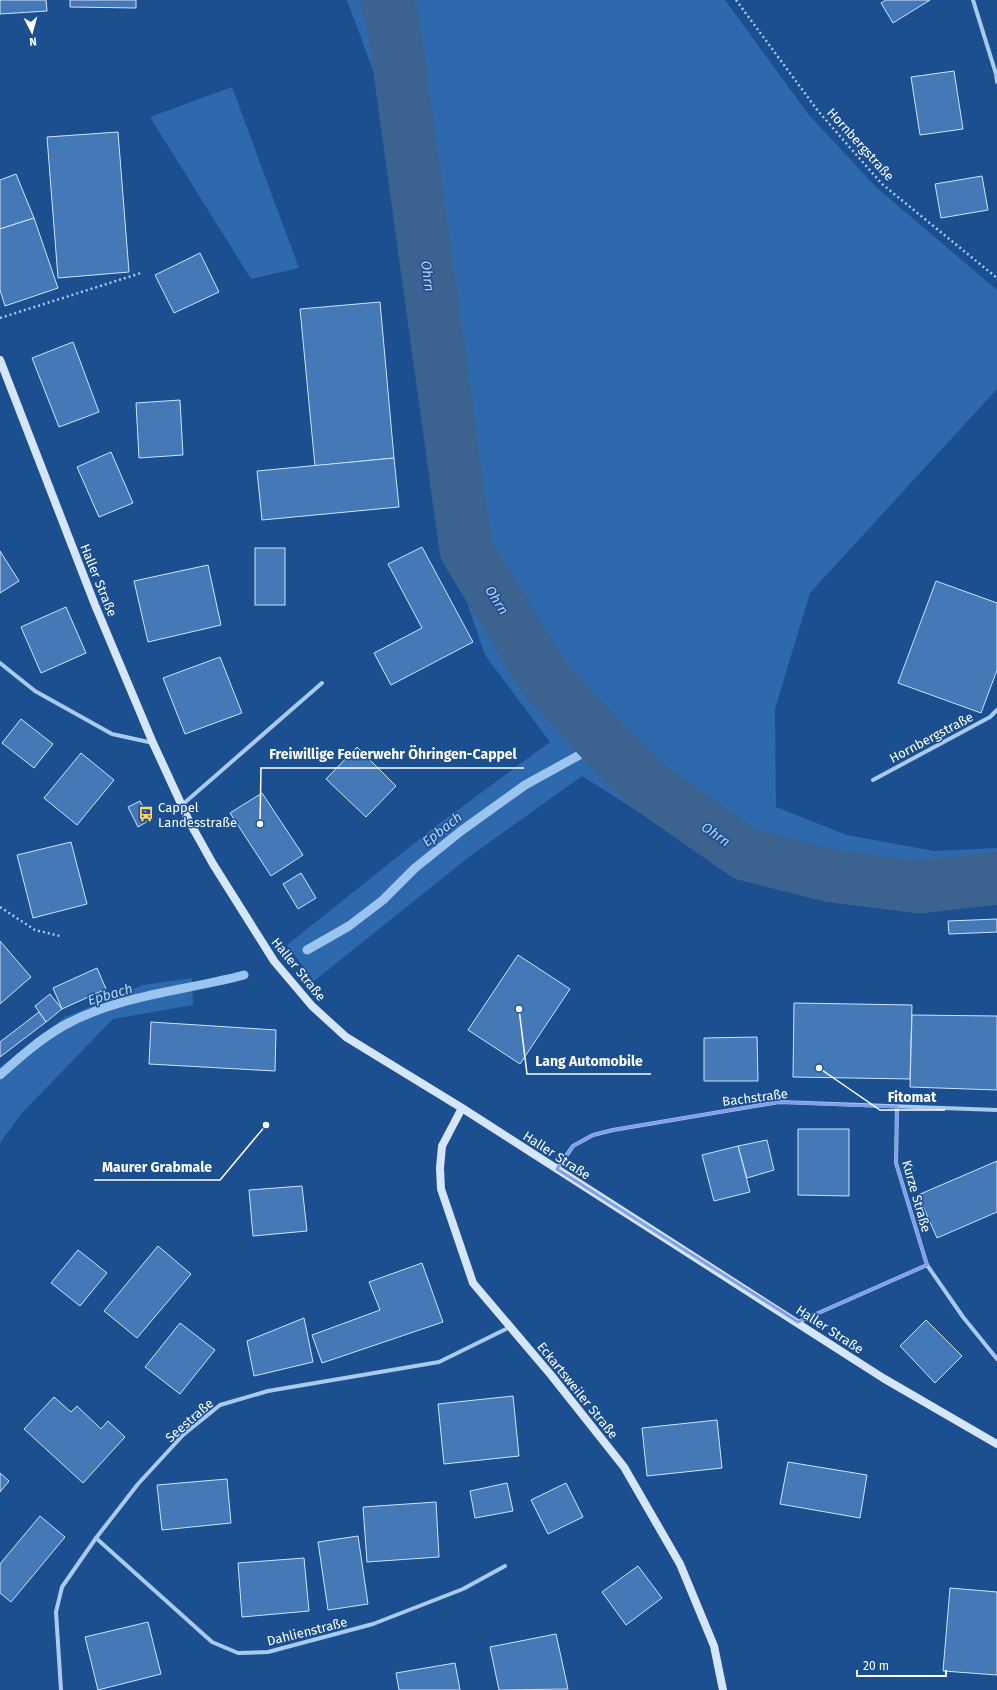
<svg xmlns="http://www.w3.org/2000/svg" width="997" height="1690" viewBox="0 0 997 1690" font-family="'Fira Sans',sans-serif">
	<style>
		.green { fill: #2e69ad }
		.lines { fill: none; stroke-linecap: round; stroke-linejoin: round }
		.stream { stroke: #9cc4f0; stroke-width: 9 }
		.river { stroke: #3c6290; stroke-width: 53 }
		.building { fill: #4478b7; stroke: #cfe3fa }
		.path { stroke: #a9c9ee; stroke-width: 2.5; stroke-dasharray: 2 3; stroke-linecap: butt }
		.street { stroke: #a9c9ee; stroke-width: 4 }
		.secondary { stroke: #d6e6fa; stroke-width: 8 }
		.marked { fill: none; stroke: #839eea; stroke-width: 3; stroke-linejoin: round }
		.labels { text-anchor: middle; stroke-width: 3; stroke-linejoin: round; paint-order: stroke }
		.street-label { font-size: 13px; fill: #fff; stroke: #1b4f8f }
		.poi-label { font-size: 13px; fill: #fff; stroke: #1b4f8f; text-anchor: start }
		.water-label { font-size: 14px; font-style: italic; fill: #b5d3f5; stroke: #1b4f8f }
		.leader { fill: none; stroke: #fff; stroke-width: 1.5 }
		.callout-dot { fill: #fff; stroke: #1b4f8f; stroke-width: 1.5 }
		.callout-label { font-size: 14px; text-anchor: middle; font-weight: bold; fill: #fff; stroke: #1b4f8f; stroke-width: 3; stroke-linejoin: round; paint-order: stroke }
	</style>
	<rect width="100%" height="100%" fill="#1b4f8f"/>
	<!-- green -->
	<g class="green">
		<path d="M347 0H725L809 115 876 187 997 290V389L810 593 775 709 776 807 847 835 934 851 997 848V903L845 900 732 871 582 776 469 857 314 981 287 945 436 826 550 742 485 655 444 535 425 391 374 73Z"/>
		<path d="M232 87 299 268 251 279 150 117Z"/>
		<path d="M192 978 193 1005 113 1019 21 1114 0 1143V1067L65 1017 143 985Z"/>
	</g>
	<g class="lines">
		<!-- stream -->
		<g class="stream">
			<path d="M307 950 349 926 383 900 415 868 461 831 525 785 603 742"/>
			<path d="M0 1075C20 1057 39 1040 63 1026 118 995 184 991 244 975"/>
		</g>
		<!-- river -->
		<path class="river" d="M386 0 393 21 466 550 544 677 603 742 646 785 745 854 832 876 920 887 997 878"/>
	</g>
	<!-- building -->
	<g class="building">
		<path d="M0 0H46L47 11 0 14Z"/>
		<path d="M70 0H136V8L70 7Z"/>
		<path d="M886 0H930L893 23 881 3Z"/>
		<path d="M954 71 963 129 920 135 911 77Z"/>
		<path d="M118 132 129 272 58 278 47 137Z"/>
		<path d="M16 174 34 218 0 229V180Z"/>
		<path d="M982 176 988 210 941 218 935 184Z"/>
		<path d="M34 218 58 288 5 306 0 290V229Z"/>
		<path d="M200 253 219 292 174 313 155 275Z"/>
		<path d="M380 302 394 458 315 466 300 309Z"/>
		<path d="M73 342 99 412 59 427 32 358Z"/>
		<path d="M180 400 183 455 139 458 136 403Z"/>
		<path d="M111 452 133 503 99 517 77 467Z"/>
		<path d="M394 458 399 507 262 520 257 471Z"/>
		<path d="M422 547 473 642 391 685 374 653 422 628 388 564Z"/>
		<rect x="255" y="548" width="30" height="57"/>
		<path d="M0 551 19 581 0 593Z"/>
		<path d="M208 565 221 625 148 642 134 581Z"/>
		<path d="M936 581 997 603V670L981 713 898 683Z"/>
		<path d="M66 607 86 653 41 673 21 627Z"/>
		<path d="M220 657 242 713 185 734 163 678Z"/>
		<path d="M21 719 53 744 34 768 2 743Z"/>
		<path d="M357 747 396 786 366 817 326 779Z"/>
		<path d="M81 753 114 780 77 825 44 798Z"/>
		<path d="M262 793 303 855 271 876 230 813Z"/>
		<path d="M140 801 150 820 138 827 128 807Z"/>
		<path d="M71 842 87 904 33 918 17 855Z"/>
		<path d="M301 873 316 898 298 909 283 884Z"/>
		<path d="M997 919V932L949 934 948 921Z"/>
		<path d="M0 941 31 977 0 1004Z"/>
		<path d="M518 955 570 989 520 1064 468 1030Z"/>
		<path d="M97 968 106 989 62 1009 53 988Z"/>
		<path d="M50 994 62 1009 46 1022 35 1006Z"/>
		<path d="M794 1003 912 1005 910 1079 793 1077Z"/>
		<path d="M39 1012 46 1022 0 1057V1042Z"/>
		<path d="M912 1015 997 1016V1090L910 1087Z"/>
		<path d="M151 1022 276 1030 275 1071 149 1064Z"/>
		<path d="M757 1037 758 1081H704V1038Z"/>
		<path d="M798 1129H849V1196L798 1195Z"/>
		<path d="M767 1140 774 1170 747 1178 738 1146Z"/>
		<path d="M738 1146 750 1192 714 1201 702 1155Z"/>
		<path d="M997 1161V1212L937 1238 918 1195Z"/>
		<path d="M302 1186 307 1231 253 1236 249 1190Z"/>
		<path d="M158 1246 191 1274 137 1338 104 1311Z"/>
		<path d="M78 1250 107 1273 80 1306 51 1283Z"/>
		<path d="M422 1263 443 1322 322 1363 312 1335 380 1310 369 1282Z"/>
		<path d="M304 1318 313 1362 254 1376 247 1341Z"/>
		<path d="M926 1320 962 1356 935 1383 900 1346Z"/>
		<path d="M180 1323 215 1350 180 1394 145 1367Z"/>
		<path d="M513 1396 519 1456 444 1464 438 1404Z"/>
		<path d="M54 1397 71 1412 77 1406 101 1429 108 1421 125 1437 83 1483 24 1429Z"/>
		<path d="M717 1420 722 1468 647 1476 642 1428Z"/>
		<path d="M788 1462 867 1475 860 1518 780 1504Z"/>
		<path d="M0 1473 9 1481 0 1492Z"/>
		<path d="M227 1479 231 1523 162 1530 157 1485Z"/>
		<path d="M507 1483 513 1511 475 1518 470 1491Z"/>
		<path d="M566 1483 583 1517 548 1534 531 1500Z"/>
		<path d="M436 1502 439 1557 367 1562 363 1507Z"/>
		<path d="M40 1516 65 1537 11 1602 0 1593V1564Z"/>
		<path d="M358 1536 368 1604 328 1610 318 1542Z"/>
		<path d="M304 1558 309 1611 242 1617 238 1563Z"/>
		<path d="M638 1566 662 1598 626 1625 602 1592Z"/>
		<path d="M950 1588 997 1592V1675L943 1671Z"/>
		<path d="M148 1622 161 1674 98 1690 85 1637Z"/>
		<path d="M556 1634 568 1689 499 1690 490 1647Z"/>
		<path d="M455 1663 460 1690H399L396 1673Z"/>
	</g>
	<g class="lines">
		<!-- path -->
		<g class="path">
			<path d="M736 0 818 111 882 184 997 278"/>
			<path d="M0 318 141 273"/>
			<path d="M0 907 35 930 60 936"/>
		</g>
		<!-- street -->
		<g class="street">
			<path d="M973 0 996 74 997 82"/>
			<path d="M0 663 35 691 112 734 153 743"/>
			<path d="M873 780 990 717 997 710"/>
			<path d="M182 805 322 683"/>
			<path d="M897 1107 896 1163 927 1265 963 1317 997 1359"/>
			<path d="M557 1169 573 1146 593 1135 613 1130 779 1102 997 1110"/>
			<path d="M798 1322 927 1265"/>
			<path d="M96 1538 212 1642 238 1653 268 1652 373 1624 463 1589 505 1566"/>
			<path d="M61 1690 56 1612 62 1587 96 1538 138 1484 183 1435 220 1405 268 1391 439 1362 510 1327"/>
		</g>
		<!-- secondary -->
		<g class="secondary">
			<path d="M0 360 95 605 153 743 189 821 213 864 274 961 312 1006 346 1037 462 1108 883 1378 997 1444"/>
			<path d="M462 1108 442 1146 440 1168 441 1189 473 1283 551 1375 624 1467 680 1564 714 1646 723 1690"/>
		</g>
	</g>
	<!-- marked area -->
	<path class="marked" d="M779 1102 897 1107 896 1163 927 1265 798 1322 557 1169 573 1146 593 1135 613 1130Z"/>
	<!-- icons -->
	<defs>
		<g id="bus-bare" transform="scale(1.2)"><path d="M-5-6H5V4H4V6H2V4H-2V6H-4V4H-5ZM-3.5-4V0h7V-4ZM-3.5 1.2v1.5H-2V1.2ZM2 1.2v1.5H3.5V1.2Z" fill="#ffd166" stroke="#1b4f8f" stroke-width="2.5" paint-order="stroke"/></g>
	</defs>
	<g fill-rule="evenodd">
		<use href="#bus-bare" x="146" y="814"/>
	</g>
	<g class="labels">
		<!-- street labels -->
		<g class="street-label">
			<text transform="translate(861 144) rotate(48)" y="5">Hornbergstraße</text>
			<text transform="translate(99 580) rotate(68)" y="5">Haller Straße</text>
			<text transform="translate(931 737) rotate(-28)" y="5">Hornbergstraße</text>
			<text transform="translate(299 969) rotate(51)" y="5">Haller Straße</text>
			<text transform="translate(755 1097) rotate(-7)" y="5">Bachstraße</text>
			<text transform="translate(557 1155) rotate(33)" y="5">Haller Straße</text>
			<text transform="translate(917 1196) rotate(74)" y="5">Kurze Straße</text>
			<text transform="translate(830 1329) rotate(33)" y="5">Haller Straße</text>
			<text transform="translate(578 1390) rotate(51)" y="5">Eckartsweiler Straße</text>
			<text transform="translate(189 1420) rotate(-41)" y="5">Seestraße</text>
			<text transform="translate(307 1631) rotate(-14)" y="5">Dahlienstraße</text>
		</g>
		<!-- poi labels -->
		<g class="poi-label">
			<text x="158" y="812">Cappel<tspan x="158" dy="15">Landesstraße</tspan></text>
		</g>
		<!-- water labels -->
		<g class="water-label">
			<text transform="translate(428 276) rotate(82)" y="5">Ohrn</text>
			<text transform="translate(497 600) rotate(58)" y="5">Ohrn</text>
			<text transform="translate(442 829) rotate(-38)" y="5">Epbach</text>
			<text transform="translate(716 834) rotate(35)" y="5">Ohrn</text>
			<text transform="translate(110 994) rotate(-16)" y="5">Epbach</text>
		</g>
	</g>
	<!-- callouts -->
	<path class="leader" d="M260 824L261 768H524M519 1009L527 1074H651M819 1068L880 1110H945M266 1125L220 1180H94"/>
	<g class="callout-dot">
		<circle cx="260" cy="824" r="4"/>
		<circle cx="519" cy="1009" r="4"/>
		<circle cx="819" cy="1068" r="4"/>
		<circle cx="266" cy="1125" r="4"/>
	</g>
	<g class="callout-label">
		<text x="393" y="759">Freiwillige Feuerwehr Öhringen-Cappel</text>
		<text x="589" y="1066">Lang Automobile</text>
		<text x="912" y="1102">Fitomat</text>
		<text x="157" y="1172">Maurer Grabmale</text>
	</g>
	<!-- north arrow -->
	<g transform="translate(32 32) rotate(174)" stroke="#1b4f8f" stroke-width="3" paint-order="stroke">
	<path d="M0-3L7 15L0 10L-7 15Z" fill="#ffffff"/>
	<text y="-6" font-size="11" font-weight="bold" text-anchor="middle" fill="#ffffff">N</text>
	</g>
	<!-- scale -->
	<path d="M857 1670v6h89v-6" fill="none" stroke="#ffffff" stroke-width="2"/>
	<text x="863" y="1670" font-size="12" fill="#ffffff" stroke="#1b4f8f" stroke-width="3" paint-order="stroke">20 m</text>
</svg>
